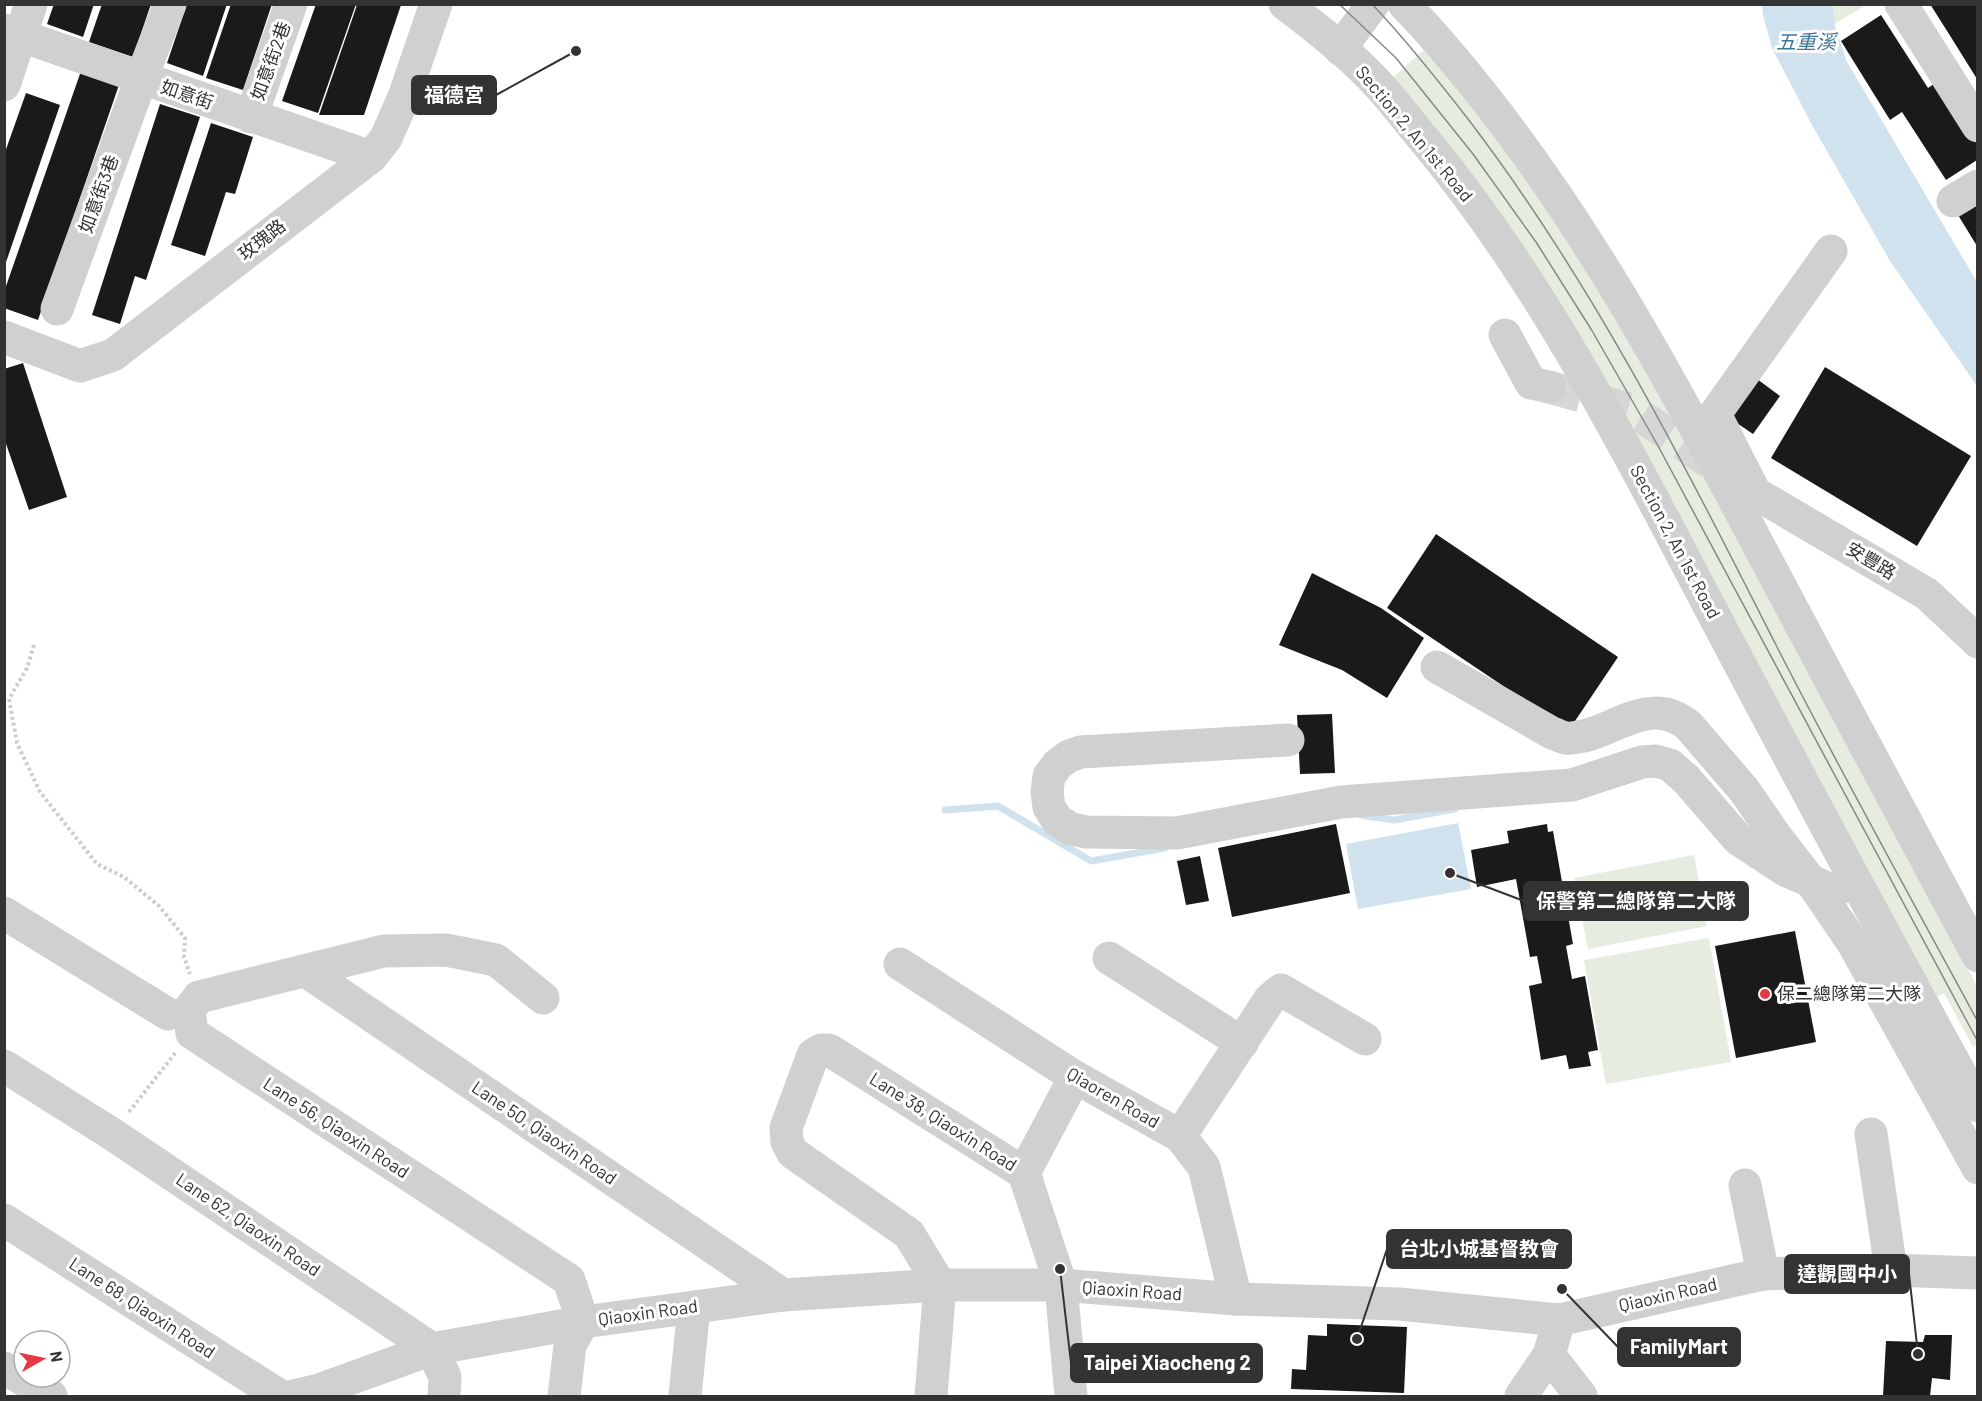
<svg xmlns="http://www.w3.org/2000/svg" width="1982" height="1401" viewBox="0 0 1982 1401" font-family="Barlow,'Noto Sans TC',sans-serif">
	<style>
		.green { fill: #e6ecdf }
		.water { fill: #cfe2ee }
		.lines { fill: none; stroke-linecap: round; stroke-linejoin: round }
		.stream { stroke: #cfe2ee; stroke-width: 7 }
		.building { fill: #1a1a1a }
		.minor-tunnel { stroke: #d6d6d6; stroke-width: 33; stroke-dasharray: 33 16; stroke-linecap: butt }
		.path { stroke: #cdcdcd; stroke-width: 4; stroke-dasharray: 3 3; stroke-linecap: butt }
		.minor { stroke: #d0d0d0; stroke-width: 33 }
		.tram { stroke: #888; stroke-width: 1.5 }
		.poi-dot { fill: #e63946; stroke: #fff; stroke-width: 2 }
		.labels { text-anchor: middle; stroke-width: 6; stroke-linejoin: round; paint-order: stroke }
		.street-label { font-size: 18px; fill: #333; stroke: #fff }
		.poi-label { font-size: 18px; fill: #333; stroke: #fff; text-anchor: start }
		.water-label { font-size: 20px; font-style: italic; fill: #3f7597; stroke: #fff }
		.leader { fill: none; stroke: #333; stroke-width: 2 }
		.callout-dot { fill: #333; stroke: #fff; stroke-width: 2 }
		.callout { fill: #333; stroke: #333; stroke-width: 2 }
		.callout-label { font-size: 20px; text-anchor: middle; font-weight: bold; fill: #fff }
	</style>
	<rect width="100%" height="100%" fill="#fff"/>
	<!-- green -->
	<g class="green">
		<path d="M1821 5H1866L1828 28Z"/>
		<path d="M1426 48 1496 135 1558 222 1683 432 1977 986V1044L1973 1047 1944 993 1933 999 1641 454 1391 79Z"/>
		<path d="M1694 855 1707 926 1588 949 1574 878Z"/>
		<path d="M1709 938 1731 1062 1606 1084 1584 960Z"/>
	</g>
	<!-- water -->
	<g class="water">
		<path d="M1762 5H1833L1834 22 1846 60 1977 282V386L1890 261 1812 125 1772 48 1763 15Z"/>
		<path d="M1458 823 1471 889 1358 909 1346 844Z"/>
	</g>
	<g class="lines">
		<!-- stream -->
		<g class="stream">
			<path d="M945 810 998 806 1091 861 1165 848"/>
			<path d="M1360 815 1394 820 1455 809"/>
		</g>
	</g>
	<!-- building -->
	<g class="building">
		<path d="M54 4H94L83 37 47 24Z"/>
		<path d="M102 4H151L133 57 89 42Z"/>
		<path d="M187 4H227L203 76 167 63Z"/>
		<path d="M231 4H272L243 90 206 78Z"/>
		<path d="M316 4H356L318 113 282 101Z"/>
		<path d="M1930 4H1977V79L1949 34Z"/>
		<path d="M357 5H401L364 115H319Z"/>
		<path d="M1881 15 1928 88 1941 79 1977 137V160L1946 180 1902 112 1890 120 1841 41Z"/>
		<path d="M81 71 119 85 38 320 4 308V292Z"/>
		<path d="M26 93 60 105 5 265 4 155Z"/>
		<path d="M160 104 200 117 146 280 135 276 120 324 92 315Z"/>
		<path d="M211 123 253 137 235 194 226 192 205 256 171 245Z"/>
		<path d="M1977 202V246L1958 215Z"/>
		<path d="M23 363 67 497 29 510 4 438V369Z"/>
		<path d="M1825 367 1971 456 1917 546 1771 458Z"/>
		<path d="M1753 376 1780 396 1753 434 1725 415Z"/>
		<path d="M1436 534 1618 657 1569 730 1387 608Z"/>
		<path d="M1312 573 1381 608 1424 638 1387 698 1342 670 1279 645Z"/>
		<path d="M1332 714 1335 773 1300 774 1297 715Z"/>
		<path d="M1336 824 1350 893 1232 917 1218 848Z"/>
		<path d="M1547 824 1548 832 1553 831 1573 944 1566 946 1572 979 1585 976 1598 1050 1588 1052 1591 1066 1569 1069 1566 1055 1541 1060 1529 986 1542 983 1537 956 1530 957 1516 879 1477 887 1471 850 1509 843 1507 831Z"/>
		<path d="M1200 856 1209 901 1186 905 1177 861Z"/>
		<path d="M1795 931 1816 1042 1736 1058 1715 946Z"/>
		<path d="M1327 1324 1407 1327 1404 1393 1291 1389 1292 1369 1306 1370 1308 1335 1327 1336Z"/>
		<path d="M1925 1335H1952L1950 1380 1932 1378 1930 1396H1883L1886 1341 1923 1342Z"/>
	</g>
	<g class="lines">
		<!-- minor-tunnel -->
		<path class="minor-tunnel" d="M1549 387 1632 410 1723 471"/>
		<!-- path -->
		<g class="path">
			<path d="M34 645 27 668 9 699 17 743 40 792 97 864 124 877 159 906 185 938 184 957 190 974"/>
			<path d="M129 1112 176 1052"/>
		</g>
		<!-- minor -->
		<g class="minor">
			<path d="M1285 4C1315 27 1345 50 1371 77 1391 97 1408 121 1426 142 1545 286 1629 454 1716 619 1802 782 1889 944 1978 1106"/>
			<path d="M1404 4C1433 34 1459 65 1485 98 1587 227 1666 371 1743 516 1821 663 1899 809 1978 956"/>
			<path d="M1901 4 1978 126"/>
			<path d="M4 30 371 157"/>
			<path d="M1340 49 1373 4"/>
			<path d="M4 85 31 4"/>
			<path d="M251 117 291 4"/>
			<path d="M1953 201 1978 186"/>
			<path d="M1831 251 1715 414 1755 493 1927 594 1978 642"/>
			<path d="M57 309 141 79 170 4"/>
			<path d="M1505 335 1531 383 1549 387"/>
			<path d="M4 337 80 366 113 355 371 157 386 138 404 97 436 4"/>
			<path d="M1437 667 1552 733C1556 734 1561 737 1565 738 1576 739 1588 735 1597 732 1630 719 1658 700 1689 726L1744 790 1775 835 1812 883 1853 943 1978 1168"/>
			<path d="M1288 740 1081 752 1069 756 1058 764 1049 776 1047 792 1049 807 1057 820 1071 829 1087 832 1177 833 1341 802 1572 785 1642 762 1656 761 1670 765 1686 779 1738 839 1785 870 1827 888 1836 889 1856 883"/>
			<path d="M4 913 168 1014"/>
			<path d="M1109 958 1242 1043"/>
			<path d="M900 964 1075 1077 1180 1136 1204 1167 1236 1299"/>
			<path d="M306 971 783 1295"/>
			<path d="M543 998 496 960 446 950 384 951 199 997 189 1010 192 1033 569 1280 583 1322 570 1345 564 1396"/>
			<path d="M4 1066 112 1134 432 1349 445 1377 444 1396"/>
			<path d="M1871 1134 1891 1270"/>
			<path d="M1180 1136 1270 999 1281 990 1365 1039"/>
			<path d="M1024 1173 1075 1077"/>
			<path d="M1745 1185 1763 1274"/>
			<path d="M4 1220 280 1396"/>
			<path d="M1549 1355 1581 1396"/>
			<path d="M4 1368 51 1396"/>
			<path d="M293 1396 319 1390 432 1349 583 1322 783 1295 940 1285H1061L1236 1299 1399 1304 1559 1320 1763 1274 1891 1270 1978 1273"/>
			<path d="M685 1396 694 1307"/>
			<path d="M931 1396 940 1285 909 1234 793 1153 787 1142 786 1128 813 1055 821 1050H829L1024 1173 1061 1285 1071 1396"/>
			<path d="M1521 1396 1549 1355 1559 1320"/>
		</g>
		<!-- tram -->
		<g class="tram">
			<path d="M1339 4 1396 58 1473 154 1536 242 1591 329 1657 444 1978 1042"/>
			<path d="M1372 4C1407 41 1437 79 1468 119 1592 281 1683 462 1775 643 1840 771 1910 896 1978 1022"/>
		</g>
	</g>
	<!-- markers -->
	<circle class="poi-dot" cx="1765" cy="994" r="6"/>
	<g class="labels">
		<!-- street labels -->
		<g class="street-label">
			<text transform="translate(271 61) rotate(-70)" y="6">如意街2巷</text>
			<text transform="translate(187 95) rotate(19)" y="6">如意街</text>
			<text transform="translate(1414 134) rotate(50)" y="6">Section 2, An 1st Road</text>
			<text transform="translate(99 194) rotate(-70)" y="6">如意街3巷</text>
			<text transform="translate(262 240) rotate(-38)" y="6">玫瑰路</text>
			<text transform="translate(1675 542) rotate(62)" y="6">Section 2, An 1st Road</text>
			<text transform="translate(1871 561) rotate(31)" y="6">安豐路</text>
			<text transform="translate(1113 1098) rotate(30)" y="6">Qiaoren Road</text>
			<text transform="translate(943 1122) rotate(32)" y="6">Lane 38, Qiaoxin Road</text>
			<text transform="translate(336 1128) rotate(33)" y="6">Lane 56, Qiaoxin Road</text>
			<text transform="translate(544 1133) rotate(34)" y="6">Lane 50, Qiaoxin Road</text>
			<text transform="translate(248 1225) rotate(34)" y="6">Lane 62, Qiaoxin Road</text>
			<text transform="translate(1132 1291) rotate(4)" y="6">Qiaoxin Road</text>
			<text transform="translate(1668 1295) rotate(-13)" y="6">Qiaoxin Road</text>
			<text transform="translate(142 1308) rotate(33)" y="6">Lane 68, Qiaoxin Road</text>
			<text transform="translate(648 1313) rotate(-8)" y="6">Qiaoxin Road</text>
		</g>
		<!-- poi labels -->
		<g class="poi-label">
			<text x="1777" y="1000">保二總隊第二大隊</text>
		</g>
		<!-- water labels -->
		<g class="water-label">
			<text x="1806" y="49">五重溪</text>
		</g>
	</g>
	<!-- callouts -->
	<path class="leader" d="M576 51L496 95M1450 873L1524 901M1357 1339L1387 1249M1918 1354L1909 1274M1562 1289L1618 1347M1060 1269L1071 1363"/>
	<g class="callout-dot">
		<circle cx="576" cy="51" r="6"/>
		<circle cx="1450" cy="873" r="6"/>
		<circle cx="1357" cy="1339" r="6"/>
		<circle cx="1918" cy="1354" r="6"/>
		<circle cx="1562" cy="1289" r="6"/>
		<circle cx="1060" cy="1269" r="6"/>
	</g>
	<g class="callout">
		<rect x="412" y="76" width="84" height="38" rx="6"/>
		<rect x="1524" y="882" width="224" height="38" rx="6"/>
		<rect x="1387" y="1230" width="184" height="38" rx="6"/>
		<rect x="1785" y="1255" width="124" height="38" rx="6"/>
		<rect x="1618" y="1328" width="122" height="38" rx="6"/>
		<rect x="1071" y="1344" width="191" height="38" rx="6"/>
	</g>
	<g class="callout-label">
		<text x="454" y="102">福德宮</text>
		<text x="1636" y="908">保警第二總隊第二大隊</text>
		<text x="1479" y="1256">台北小城基督教會</text>
		<text x="1847" y="1281">達觀國中小</text>
		<text x="1679" y="1354">FamilyMart</text>
		<text x="1167" y="1370">Taipei Xiaocheng 2</text>
	</g>
	<!-- border -->
	<rect width="1982" height="1401" fill="none" stroke="#333333" stroke-width="12"/>
	<!-- north arrow -->
	<g transform="translate(42 1359) rotate(81)"><circle r="28" fill="#ffffff" stroke="#adadad" stroke-width="1.5"/>
	<path d="M0-4.5L10 22L0 15L-10 22Z" fill="#e63946"/>
	<text y="-9" font-size="16" font-weight="bold" text-anchor="middle" fill="#333333">N</text>
	</g>
</svg>
